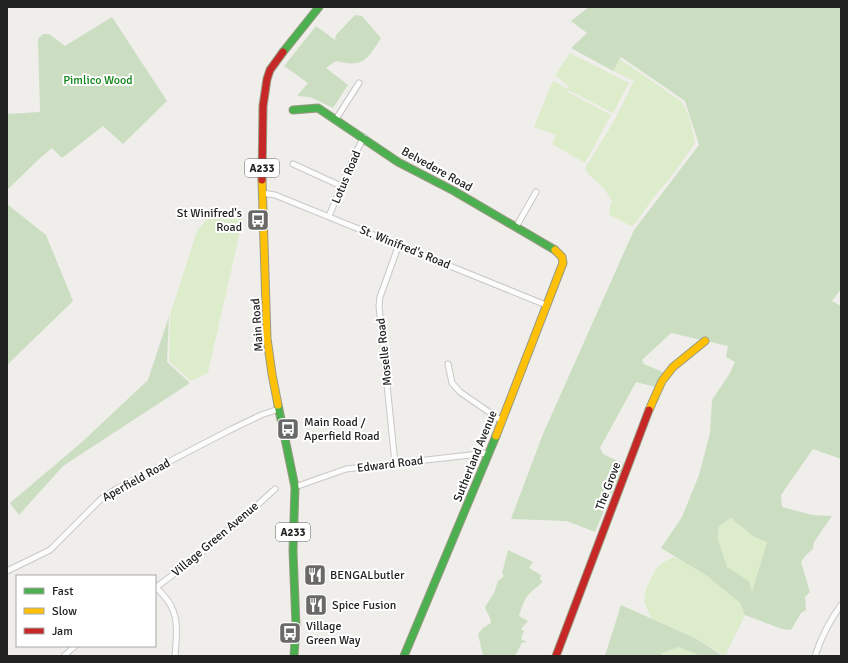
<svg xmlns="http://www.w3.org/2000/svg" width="848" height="663" viewBox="0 0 848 663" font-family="Signika,sans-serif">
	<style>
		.grass { fill: #ddeccb }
		.forest { fill: #cbdec1; fill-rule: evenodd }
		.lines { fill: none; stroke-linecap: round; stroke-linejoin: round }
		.street-casing { stroke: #c9c8c7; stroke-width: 7 }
		.fast-casing { stroke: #999a82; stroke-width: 9 }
		.slow-casing { stroke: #999a82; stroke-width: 9 }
		.jam-casing { stroke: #999a82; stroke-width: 9 }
		.street { stroke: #fdfcfc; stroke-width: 5 }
		.fast { stroke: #4caf50; stroke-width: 7 }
		.slow { stroke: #ffc107; stroke-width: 7 }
		.jam { stroke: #c62828; stroke-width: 7 }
		.labels { text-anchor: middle; stroke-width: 4; stroke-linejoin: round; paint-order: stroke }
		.shield { fill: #fff; stroke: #646464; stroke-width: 1 }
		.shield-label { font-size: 11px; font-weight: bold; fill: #222 }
		.park-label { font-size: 12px; fill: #0c8416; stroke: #fff }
		.street-label { font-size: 12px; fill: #222; stroke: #fff }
		.poi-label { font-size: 12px; fill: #222; stroke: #fff; text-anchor: start }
	</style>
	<rect width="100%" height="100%" fill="#f0eeeb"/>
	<!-- grass -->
	<g class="grass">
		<path d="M570 53 629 83 613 113 568 90V92L611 115 585 163 552 144 556 135 534 127 551 85 554 81 568 89 569 87 555 75Z"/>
		<path d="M620 59 682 102 689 116 695 143 674 173 654 197 634 225 631 226 610 215 609 210 612 201 603 187 588 174 585 168 613 123 634 81 613 71Z"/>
		<path d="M216 209 243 218 208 373 191 381 169 361 170 315 197 231Z"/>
		<path d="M731 518 754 537 767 542 752 593 735 573 727 567 718 539 719 526Z"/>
		<path d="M674 557 685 562 706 575 723 588 740 603 745 615 725 656 695 638 651 618 644 601 646 589 657 567 667 560Z"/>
		<path d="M678 647 701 656H661V653Z"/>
	</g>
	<!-- forest -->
	<g class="forest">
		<path d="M589 7H841V289L832 301 841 306V459L813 449 781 495 782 507 812 515 832 516 814 542 813 549 805 556 801 562 810 592 805 597 806 610 801 613 791 630 782 629 745 615 740 603 706 575 661 548 682 517 699 475 710 433 712 400 730 373 735 362 726 357 728 346 671 333 642 360 644 364 663 372 655 387 636 382 600 448 603 454 624 464 595 532 567 521 511 519 543 434 634 230 699 145 685 101 621 57 613 71 571 48 587 33 571 21ZM731 518 754 537 767 542 752 592 749 581 727 567 718 539 719 526Z"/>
		<path d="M355 15 362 16 381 38C367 60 363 68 336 61L326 68 348 85 333 108 310 97 297 96 308 83 284 66 316 26 335 40 336 35Z"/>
		<path d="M112 17 167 101 123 144 103 126 62 158 52 148 38 160 7 190V114L40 112 38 39 43 34H49L65 46Z"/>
		<path d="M7 204 46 235 73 301 7 365Z"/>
		<path d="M169 316 167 362 190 383 63 466 19 515 10 503 82 442 148 380Z"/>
		<path d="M508 550 533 562 529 568 541 575 540 580 543 581C539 586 535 588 531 592 524 598 522 607 519 616L528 621 521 629 524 631 521 639 527 642 522 643 515 656H483L478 634 483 628 491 623C491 617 486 612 485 607L494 593 498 581 504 576 502 573Z"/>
		<path d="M621 605 695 638 723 656H701L678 647 662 653 661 656H605Z"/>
	</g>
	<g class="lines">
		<!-- street casing -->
		<g class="street-casing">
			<g id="street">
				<path d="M336 119 359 83"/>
				<path d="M293 164 341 186"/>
				<path d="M262 193 275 195 546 305"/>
				<path d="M329 216 355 154 364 137"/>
				<path d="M516 227 536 192"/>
				<path d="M448 364 452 383 460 392 502 421"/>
				<path d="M395 463 379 306 380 297 399 244"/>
				<path d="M295 487 346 469 488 453"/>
				<path d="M7 571 50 550 101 499 116 489 230 430 261 415 279 409"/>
				<path d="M156 587C162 594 169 600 172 608 179 622 176 641 175 656"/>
				<path d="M155 588 190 562 243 518 275 489"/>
				<path d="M64 656 75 646"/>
				<path d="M815 656C821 638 830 620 841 605"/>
			</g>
		</g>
		<!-- fast casing -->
		<g class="fast-casing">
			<g id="fast">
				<path d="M283 52 319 7"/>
				<path d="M293 110 318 108 398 162 454 191 555 250"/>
				<path d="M278 405 295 487 293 551 296 626 294 656"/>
				<path d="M404 656 496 436"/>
			</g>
		</g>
		<!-- slow casing -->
		<g class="slow-casing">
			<g id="slow">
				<path d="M262 180 267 338 272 374 278 405"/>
				<path d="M649 410 662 381 673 367 705 341"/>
				<path d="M496 436 563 263 562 257 555 250"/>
			</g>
		</g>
		<!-- jam casing -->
		<g class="jam-casing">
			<g id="jam">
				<path d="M262 180 263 106 267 79 270 70 283 52"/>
				<path d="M556 656 649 410"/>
			</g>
		</g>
		<!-- street -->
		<use href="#street" class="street"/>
		<!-- fast -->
		<use href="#fast" class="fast"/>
		<!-- slow -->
		<use href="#slow" class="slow"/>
		<!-- jam -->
		<use href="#jam" class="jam"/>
	</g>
	<!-- icons -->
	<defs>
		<g id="bus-square" transform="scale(1.15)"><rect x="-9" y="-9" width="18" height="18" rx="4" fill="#6a6968" stroke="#fff"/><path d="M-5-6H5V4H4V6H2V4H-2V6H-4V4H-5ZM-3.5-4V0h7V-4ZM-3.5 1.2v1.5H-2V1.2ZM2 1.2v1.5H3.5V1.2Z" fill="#fff"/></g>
		<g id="restaurant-square" transform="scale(1.15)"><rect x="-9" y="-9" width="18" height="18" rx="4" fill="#6a6968" stroke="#fff"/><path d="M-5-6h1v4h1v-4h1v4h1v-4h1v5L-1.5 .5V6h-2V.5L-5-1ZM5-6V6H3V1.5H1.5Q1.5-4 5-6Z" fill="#fff"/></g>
	</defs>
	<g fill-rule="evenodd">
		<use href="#bus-square" x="258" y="220"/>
		<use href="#bus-square" x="288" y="429"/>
		<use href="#restaurant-square" x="315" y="575"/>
		<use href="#restaurant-square" x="316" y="605"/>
		<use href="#bus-square" x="290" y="633"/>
	</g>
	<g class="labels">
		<!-- shield labels -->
		<g class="shield">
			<rect x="245" y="159" width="34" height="18" rx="3"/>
			<rect x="276" y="523" width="34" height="18" rx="3"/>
		</g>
		<g class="shield-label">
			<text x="262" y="172">A233</text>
			<text x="293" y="536">A233</text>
		</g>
		<!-- park labels -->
		<g class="park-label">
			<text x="98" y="84">Pimlico Wood</text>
		</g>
		<!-- street labels -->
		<g class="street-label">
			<text transform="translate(437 169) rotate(29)" y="4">Belvedere Road</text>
			<text transform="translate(346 177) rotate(-67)" y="4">Lotus Road</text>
			<text transform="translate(405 247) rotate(22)" y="4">St. Winifred's Road</text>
			<text transform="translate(257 325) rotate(-94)" y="4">Main Road</text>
			<text transform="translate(384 352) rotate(-96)" y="4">Moselle Road</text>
			<text transform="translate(475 456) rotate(-68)" y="4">Sutherland Avenue</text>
			<text transform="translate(390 464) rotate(-7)" y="4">Edward Road</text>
			<text transform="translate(136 480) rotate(-29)" y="4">Aperfield Road</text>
			<text transform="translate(608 486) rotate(-69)" y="4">The Grove</text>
			<text transform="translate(215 539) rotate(-40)" y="4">Village Green Avenue</text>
		</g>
		<!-- poi labels -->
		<g class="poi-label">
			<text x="242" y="217" text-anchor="end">St Winifred's<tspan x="242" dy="14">Road</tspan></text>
			<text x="304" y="426">Main Road /<tspan x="304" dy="14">Aperfield Road</tspan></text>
			<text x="330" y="579">BENGALbutler</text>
			<text x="332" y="609">Spice Fusion</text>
			<text x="306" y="630">Village<tspan x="306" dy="14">Green Way</tspan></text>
		</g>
	</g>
	<!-- border -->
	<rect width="848" height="663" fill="none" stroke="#222222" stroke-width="16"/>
	<!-- legend -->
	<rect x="16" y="575" width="140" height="72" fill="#ffffff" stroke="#a7a7a7"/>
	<rect x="24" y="588" width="20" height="6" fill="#4caf50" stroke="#a7a7a7"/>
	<text x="52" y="595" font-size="12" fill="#222222">Fast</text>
	<rect x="24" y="608" width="20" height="6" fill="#ffc107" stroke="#a7a7a7"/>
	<text x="52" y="615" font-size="12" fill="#222222">Slow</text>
	<rect x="24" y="628" width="20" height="6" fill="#c62828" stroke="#a7a7a7"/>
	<text x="52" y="635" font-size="12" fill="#222222">Jam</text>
</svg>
